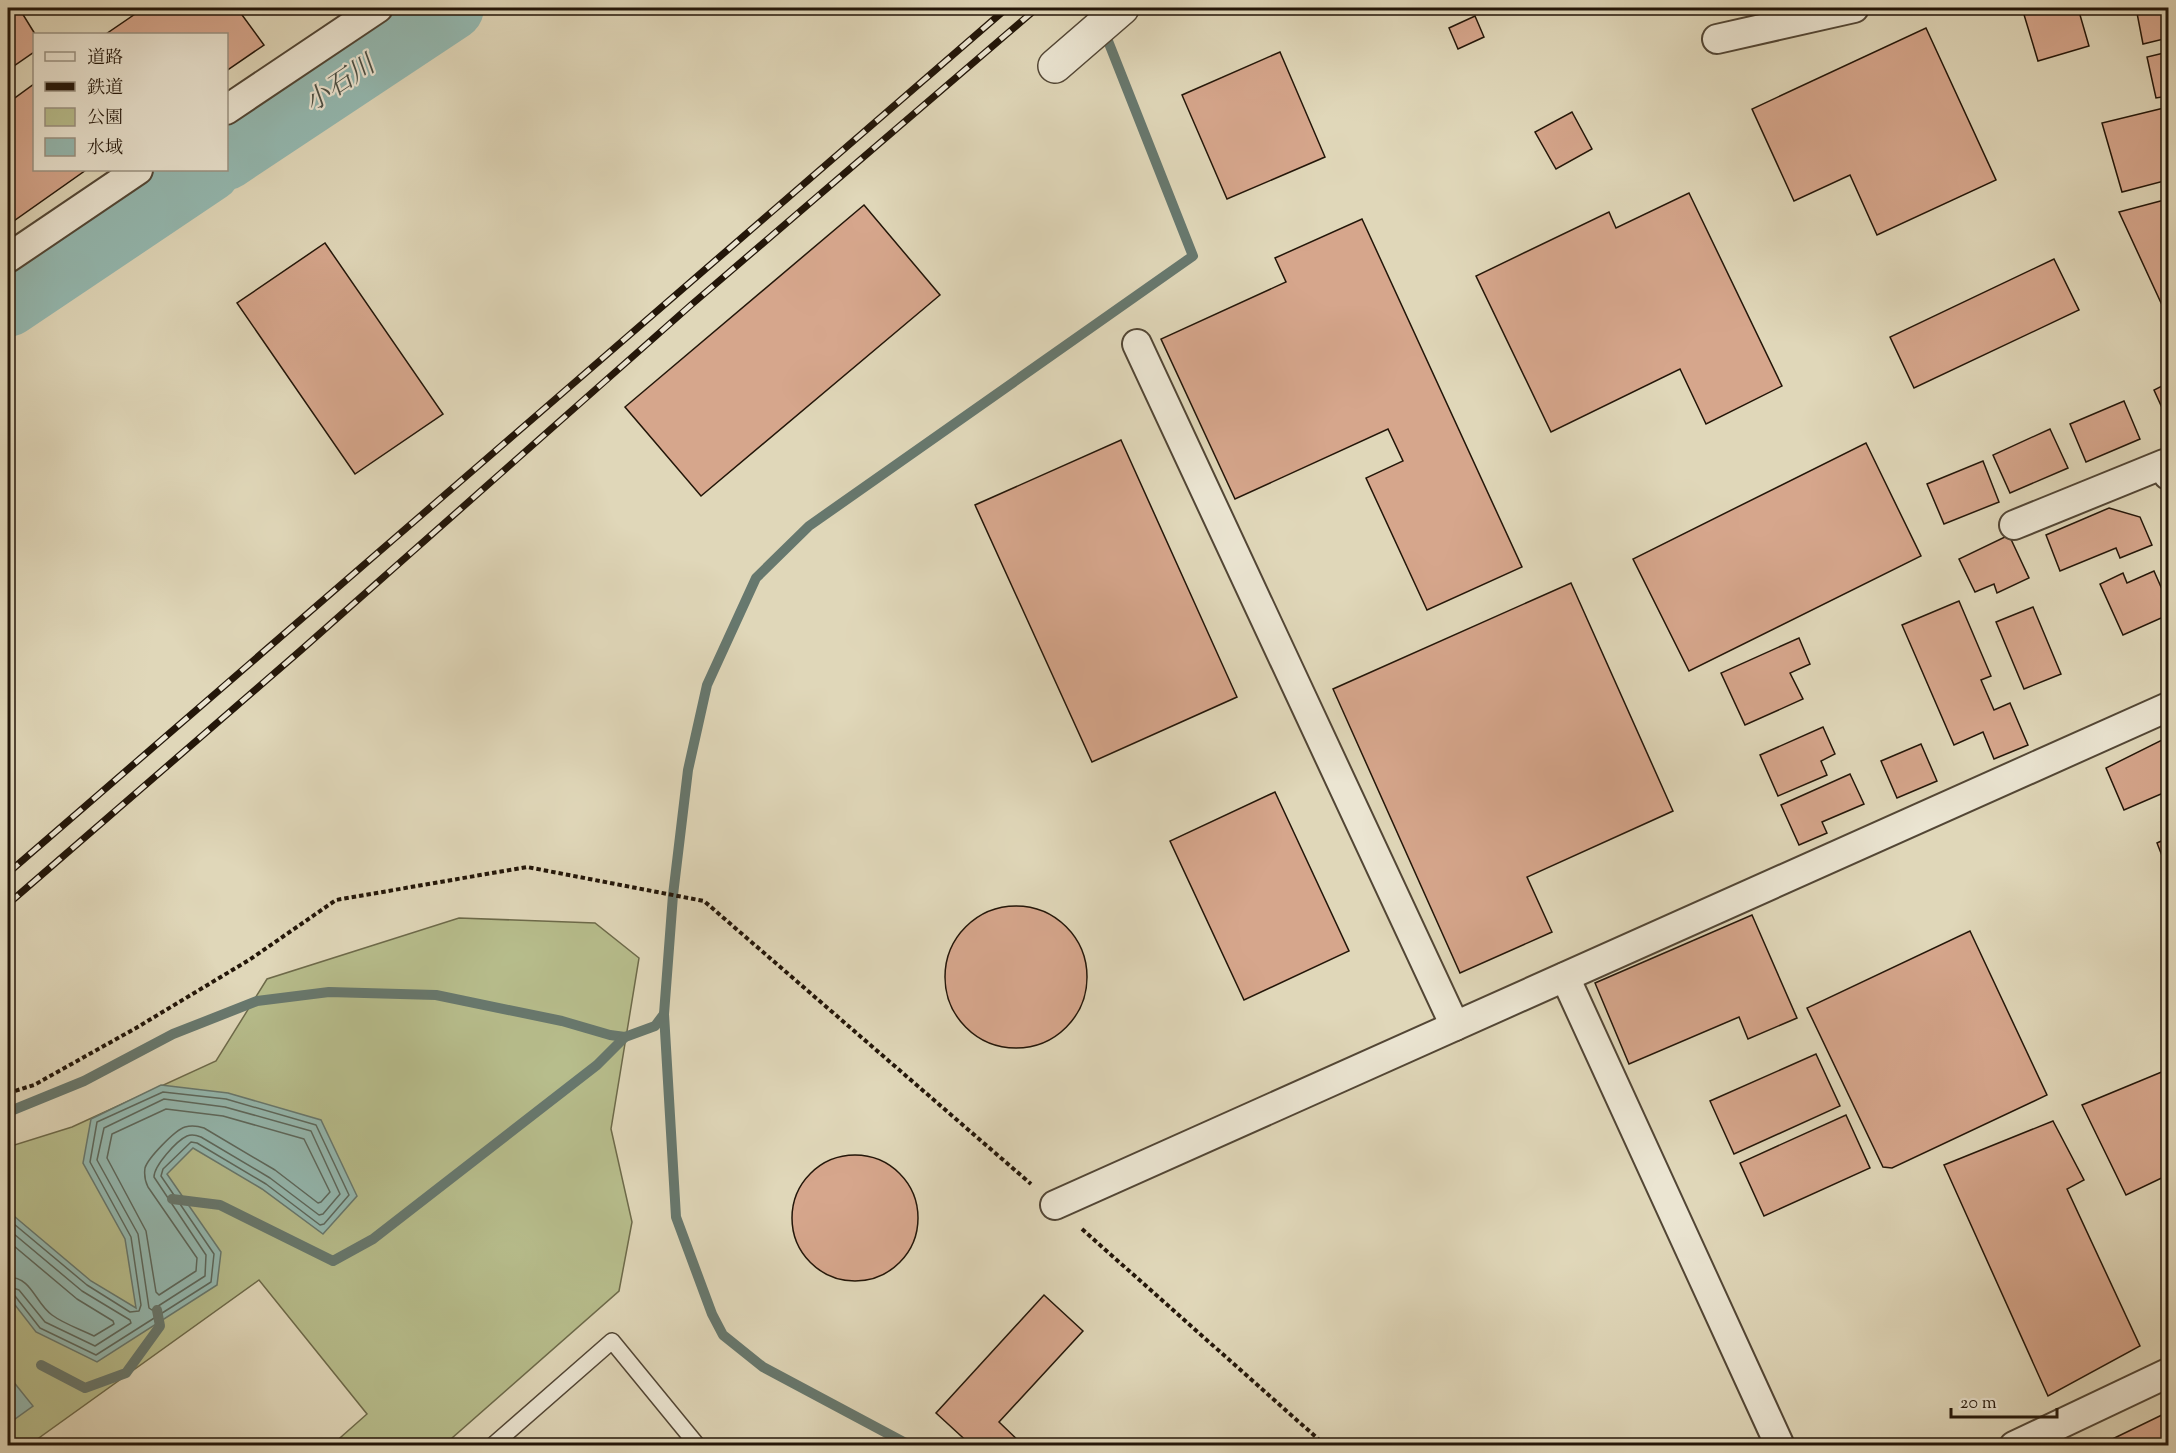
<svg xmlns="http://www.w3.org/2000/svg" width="2176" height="1453" viewBox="0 0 2176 1453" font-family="'Sorts Mill Goudy','Noto Serif JP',serif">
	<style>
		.green { fill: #b7bd8c; stroke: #6d6a4a; stroke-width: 1.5 }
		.water { fill: #94b9b1; stroke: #67786e; stroke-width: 1.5 }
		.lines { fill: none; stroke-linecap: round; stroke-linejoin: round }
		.shore { stroke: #5c685d; stroke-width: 1.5 }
		.stream { stroke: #67786e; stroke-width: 10 }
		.river { stroke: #94b9b1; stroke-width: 64 }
		.building { fill: #d6a68c; stroke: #231609; stroke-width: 1.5 }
		.service-casing { stroke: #524635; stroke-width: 18 }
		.minor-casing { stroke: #524635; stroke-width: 32 }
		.tertiary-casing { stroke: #524635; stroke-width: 36 }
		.path { stroke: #231609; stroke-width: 4; stroke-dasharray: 4.5 3; stroke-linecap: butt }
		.service { stroke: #ebe5d2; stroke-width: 15 }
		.minor { stroke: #ebe5d2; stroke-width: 28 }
		.tertiary { stroke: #ebe5d2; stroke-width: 33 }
		.rail-casing { stroke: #231609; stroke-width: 7 }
		.rail { stroke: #ebe5d2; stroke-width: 4.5; stroke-dasharray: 14; stroke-linecap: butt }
		.labels { text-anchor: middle; stroke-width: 4.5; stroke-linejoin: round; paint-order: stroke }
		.water-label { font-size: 26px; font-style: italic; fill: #4b4f44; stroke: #ebe5d2 }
	</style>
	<rect width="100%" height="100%" fill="#e0d7b9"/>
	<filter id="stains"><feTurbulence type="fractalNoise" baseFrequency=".00333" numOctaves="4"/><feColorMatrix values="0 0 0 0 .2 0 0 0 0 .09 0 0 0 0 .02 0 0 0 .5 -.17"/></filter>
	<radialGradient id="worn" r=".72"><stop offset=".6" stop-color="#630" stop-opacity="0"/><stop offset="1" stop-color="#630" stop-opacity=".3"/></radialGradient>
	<!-- green -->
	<path class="green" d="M459 918 595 923 639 958 611 1129 632 1222 619 1291 444 1445H332L367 1414 259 1280 29 1445H12L8 1439V1147L72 1127 216 1061 267 979Z"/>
	<!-- water -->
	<g class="water">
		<path d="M161 1085 228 1093 321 1120 357 1196 323 1234 262 1189 193 1148 167 1174 221 1252 217 1285 97 1362 36 1332 8 1296V1211L91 1281 136 1308 125 1239 83 1163 91 1119Z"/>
		<path d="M8 1375 33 1406 8 1424Z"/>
	</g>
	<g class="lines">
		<!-- shore -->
		<g class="shore">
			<path d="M164 1099 225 1107 311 1131 340 1194 323 1214 319 1215 270 1178 201 1137C196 1135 192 1134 187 1136 176 1141 154 1166 154 1177L206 1255 205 1276 152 1310 149 1308 138 1234 97 1160 104 1128Z"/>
			<path d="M166 1109 223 1116 304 1139 330 1192 321 1202 318 1203 275 1170 204 1128C198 1126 192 1125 185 1127 175 1130 148 1158 145 1168 144 1175 145 1181 148 1187L197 1258 196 1271 159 1295 156 1292 146 1231 107 1158 112 1134Z"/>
			<path d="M8 1219 87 1285 130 1312 139 1311 141 1305 131 1237 90 1162 97 1122 163 1092 226 1099 316 1125 349 1195 324 1224 320 1225 266 1184 197 1143 191 1142 163 1169 161 1176 214 1254 211 1282 96 1355 40 1328 15 1296 8 1293"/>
			<path d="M8 1229 82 1291 130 1320 131 1323 95 1346 45 1322 19 1290 8 1286"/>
			<path d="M8 1241 77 1299 113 1321 114 1324 94 1336C80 1329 64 1324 52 1315 35 1303 32 1277 8 1277"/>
		</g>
		<!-- stream -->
		<g class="stream">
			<path d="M8 1112 84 1081 173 1034 257 1001 329 992 436 995 562 1021 610 1035 625 1037"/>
			<path d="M172 1199 220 1205 333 1261 373 1239 597 1065 625 1037 655 1026 664 1014"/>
			<path d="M41 1365 85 1388 126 1373 160 1326 157 1310"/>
			<path d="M911 1446 763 1367 723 1335 712 1314 676 1217 664 1014 673 895 688 770 707 685 756 578 809 526 1193 256 1095 8"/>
		</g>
		<!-- river -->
		<g class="river">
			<path d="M226 158 452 8"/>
			<path d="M8 305 209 170"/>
		</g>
	</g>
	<!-- building -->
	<g class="building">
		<path d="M8 8H19L35 34 34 52 8 70Z"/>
		<path d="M144 8H237L264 45 226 71V34H106Z"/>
		<path d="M2022 8H2078L2089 46 2038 61Z"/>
		<path d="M2136 8H2168V38L2143 44Z"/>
		<path d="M1475 16 1484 37 1458 49 1449 28Z"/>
		<path d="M1926 28 1996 180 1877 235 1850 175 1794 201 1752 109Z"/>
		<path d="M1280 52 1325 157 1227 199 1182 95Z"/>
		<path d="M2168 52V96L2156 98 2147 57Z"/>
		<path d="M34 84V170H86L8 225V103Z"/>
		<path d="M2168 107V180L2122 192 2102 123Z"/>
		<path d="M1572 112 1592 149 1556 169 1535 132Z"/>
		<path d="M1689 193 1782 386 1706 424 1680 369 1551 432 1476 276 1609 212 1616 228Z"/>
		<path d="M2168 199V318L2119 212Z"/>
		<path d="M864 205 940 295 701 496 625 407Z"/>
		<path d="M1362 219 1522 567 1427 610 1366 478 1403 461 1388 429 1235 499 1161 339 1286 282 1275 258Z"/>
		<path d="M325 243 443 414 355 474 237 303Z"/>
		<path d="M2054 259 2079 310 1914 388 1890 337Z"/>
		<path d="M2168 383V421L2154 390Z"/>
		<path d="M2124 401 2140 439 2086 462 2070 424Z"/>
		<path d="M2050 429 2068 468 2010 493 1993 455Z"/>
		<path d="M1121 440 1237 697 1092 762 975 505Z"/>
		<path d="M1866 443 1921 556 1689 671 1633 559Z"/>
		<path d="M1983 461 1999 502 1944 524 1927 484Z"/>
		<path d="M2109 508 2140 517 2152 545 2120 558 2116 548 2060 571 2046 535Z"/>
		<path d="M2009 535 2029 578 1997 593 1994 584 1975 592 1959 559Z"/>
		<path d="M2154 571 2168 603V615L2123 635 2100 584 2123 573 2127 583Z"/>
		<path d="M1571 583 1673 811 1527 877 1552 932 1460 973 1333 689Z"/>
		<path d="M1959 601 1991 676 1981 680 1994 710 2010 703 2028 745 1994 759 1983 732 1954 745 1902 625Z"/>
		<path d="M2033 607 2061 674 2024 689 1996 622Z"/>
		<path d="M1799 638 1810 664 1790 673 1803 699 1745 725 1721 673Z"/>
		<path d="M1823 727 1835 754 1821 761 1827 775 1778 796 1760 755Z"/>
		<path d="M2166 738 2168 744V791L2124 810 2106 768Z"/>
		<path d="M1921 744 1937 781 1897 798 1881 761Z"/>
		<path d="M1850 774 1864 804 1822 822 1827 833 1799 845 1781 805Z"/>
		<path d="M1275 792 1349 951 1244 1000 1170 841Z"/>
		<path d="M2168 838V871L2157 843Z"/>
		<circle cx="1016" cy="977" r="71"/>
		<path d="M1752 915 1797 1018 1748 1039 1739 1017 1629 1064 1595 983Z"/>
		<path d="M1970 931 2047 1095 1892 1168 1883 1167 1807 1008Z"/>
		<path d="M1816 1054 1840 1106 1734 1154 1710 1101Z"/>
		<path d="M2164 1071 2168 1081V1175L2126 1195 2082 1105Z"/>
		<path d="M1846 1115 1870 1168 1764 1216 1740 1163Z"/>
		<path d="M2053 1121 2084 1180 2067 1189 2140 1346 2048 1396 1944 1165Z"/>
		<circle cx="855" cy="1218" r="63"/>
		<path d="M1044 1295 1083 1331 999 1422 1024 1446H972L936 1413Z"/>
		<path d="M2168 1412V1446H2098Z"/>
	</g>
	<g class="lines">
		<!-- service casing -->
		<g class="service-casing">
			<path id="service" d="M492 1446 612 1341 698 1446"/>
		</g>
		<!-- minor casing -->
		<g class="minor-casing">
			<g id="minor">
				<path d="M1717 39 1854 8"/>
				<path d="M226 110 378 8"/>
				<path d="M8 258 138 170"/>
				<path d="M1137 344 1455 1026"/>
				<path d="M2014 525 2164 464 2168 475"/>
				<path d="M1565 977 1780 1446"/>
				<path d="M1055 1205 2168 707"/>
				<path d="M2014 1446 2168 1373"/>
			</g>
		</g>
		<!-- tertiary casing -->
		<g class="tertiary-casing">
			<path id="tertiary" d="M1055 66 1122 8"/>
		</g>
		<!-- path -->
		<g class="path">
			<path d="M8 1093 34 1085 136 1028 249 960 336 900 527 867 704 901 1031 1184"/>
			<path d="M1082 1229 1326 1446"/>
		</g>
		<!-- service -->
		<use href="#service" class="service"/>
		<!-- minor -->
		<use href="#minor" class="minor"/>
		<!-- tertiary -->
		<use href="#tertiary" class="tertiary"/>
		<!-- rail casing -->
		<g class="rail-casing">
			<g id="rail">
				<path d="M8 873 1007 8"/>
				<path d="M8 904 300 651 691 305 1037 8"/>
			</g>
		</g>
		<!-- rail -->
		<use href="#rail" class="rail"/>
	</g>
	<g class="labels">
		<!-- water labels -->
		<g class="water-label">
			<text transform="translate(339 83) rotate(-34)" y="9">小石川</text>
		</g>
	</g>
	<!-- margin -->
	<rect width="2176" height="1453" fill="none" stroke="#e0d7b9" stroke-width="30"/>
	<rect x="9" y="9" width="2158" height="1435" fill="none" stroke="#231609" stroke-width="3"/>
	<rect x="15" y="15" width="2146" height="1423" fill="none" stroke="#231609" stroke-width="1.5"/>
	<!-- legend -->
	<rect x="33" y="33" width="195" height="138" fill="#ebe5d2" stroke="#9b9282" stroke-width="1.5"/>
	<rect x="45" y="52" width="30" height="9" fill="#ebe5d2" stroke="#9b9282" stroke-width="1.5"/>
	<text x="87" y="63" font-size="18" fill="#231609">道路</text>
	<rect x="45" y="82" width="30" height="9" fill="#231609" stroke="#9b9282" stroke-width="1.5"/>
	<text x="87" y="93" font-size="18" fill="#231609">鉄道</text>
	<rect x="45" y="108" width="30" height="18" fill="#b7bd8c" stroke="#9b9282" stroke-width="1.5"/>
	<text x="87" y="123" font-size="18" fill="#231609">公園</text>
	<rect x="45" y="138" width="30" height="18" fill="#94b9b1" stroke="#9b9282" stroke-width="1.5"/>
	<text x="87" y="153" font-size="18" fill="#231609">水域</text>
	<!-- scale -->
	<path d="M1951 1408v9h106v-9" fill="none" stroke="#231609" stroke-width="3"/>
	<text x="1960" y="1408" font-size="18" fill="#231609" stroke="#ebe5d2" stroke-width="4.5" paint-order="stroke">20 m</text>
	<rect width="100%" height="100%" filter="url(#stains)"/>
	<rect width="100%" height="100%" fill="url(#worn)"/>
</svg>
